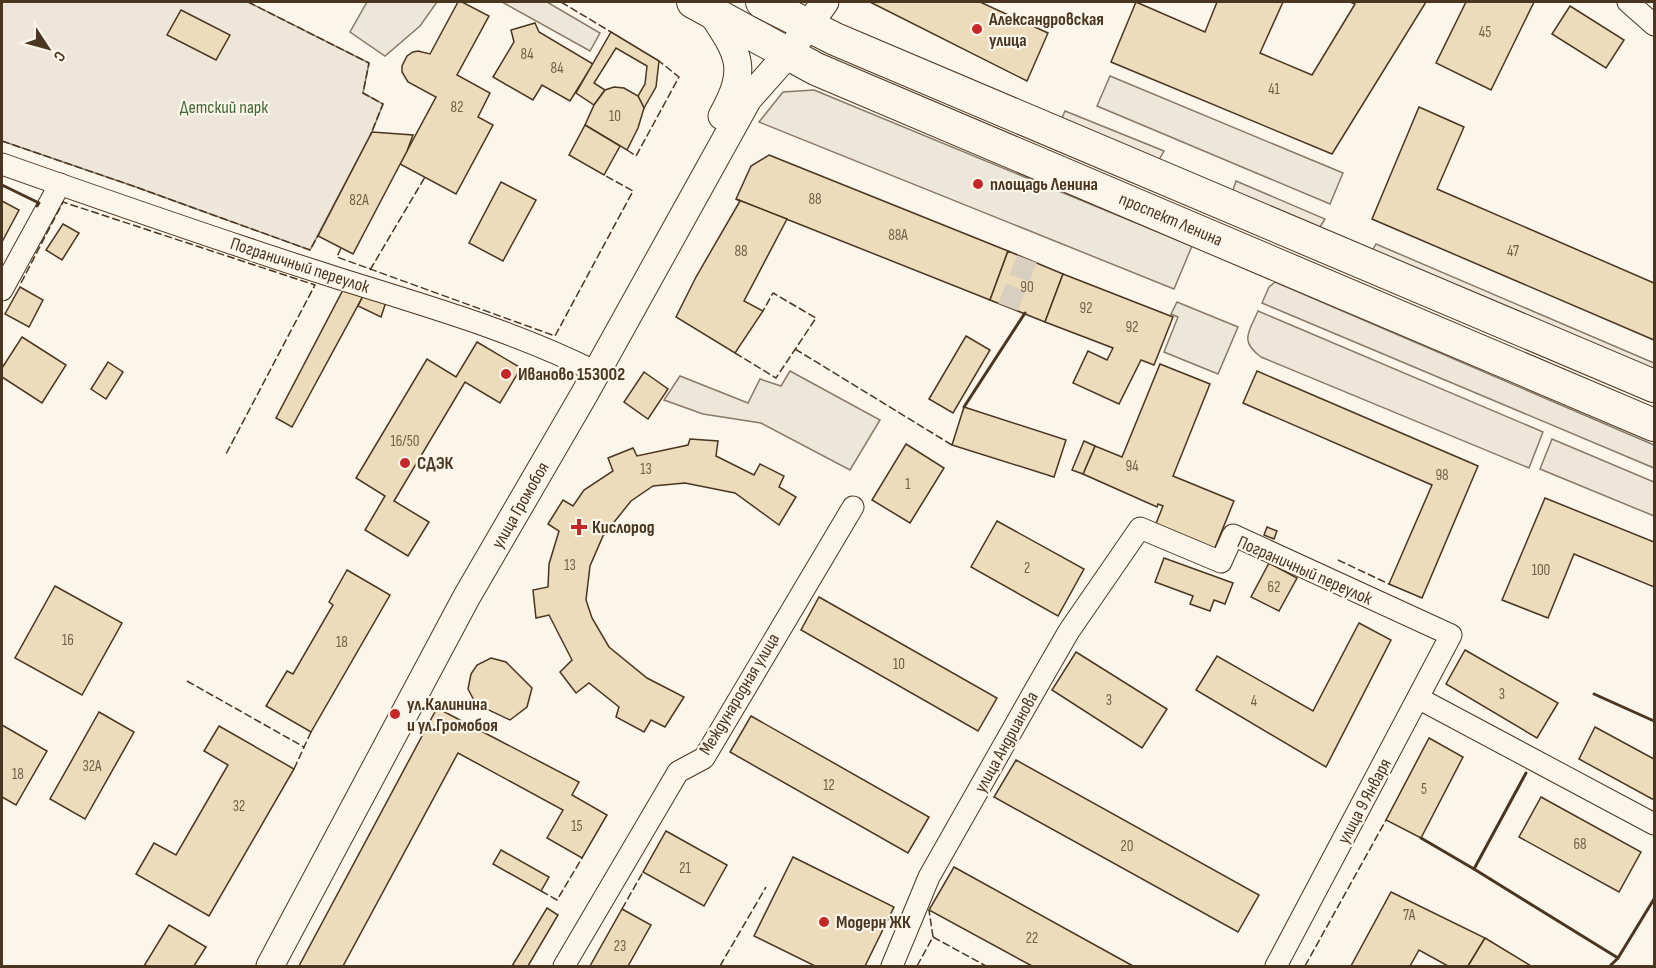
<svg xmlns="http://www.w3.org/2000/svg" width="1656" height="968" viewBox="0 0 1656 968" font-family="'Sofia Sans Condensed',sans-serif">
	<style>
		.green { fill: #ede6d9; stroke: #887966; stroke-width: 1.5 }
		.parking { fill: #ede7d9; stroke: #887966; stroke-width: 1.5 }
		.building { fill: #ecdcbc; stroke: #4a3520; stroke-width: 1.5 }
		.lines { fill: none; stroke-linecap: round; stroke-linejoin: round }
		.minor-tunnel { stroke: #d8cfc1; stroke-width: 21; stroke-dasharray: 21 10; stroke-linecap: butt }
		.minor-casing { stroke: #4a3520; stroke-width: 23 }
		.major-casing { stroke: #4a3520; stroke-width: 29 }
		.highway-casing { stroke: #4a3520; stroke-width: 34 }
		.minor { stroke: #fbf6e9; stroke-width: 21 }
		.major { stroke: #fbf6e9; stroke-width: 27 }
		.highway { stroke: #fbf6e9; stroke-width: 32 }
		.fence { stroke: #4a3520; stroke-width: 1.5; stroke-dasharray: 8 3; stroke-linecap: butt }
		.wall { stroke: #4a3520; stroke-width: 3 }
		.poi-dot { fill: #c62828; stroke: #fbf6e9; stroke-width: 2 }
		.labels { text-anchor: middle; stroke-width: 4.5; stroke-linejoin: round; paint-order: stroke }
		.number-label { font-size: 15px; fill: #725f47 }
		.poi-label { font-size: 18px; font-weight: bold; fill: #4a3520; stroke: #fbf6e9; text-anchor: start }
		.park-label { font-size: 18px; fill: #436837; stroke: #fbf6e9 }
		.street-label { font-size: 18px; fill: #4a3520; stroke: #fbf6e9 }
	</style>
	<rect width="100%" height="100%" fill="#fbf6e9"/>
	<!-- green -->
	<g class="green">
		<path d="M2 2H248L369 63 363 93 383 104 372 132 310 250 133 186 2 141Z"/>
		<path d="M1065 111 1164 151 1159 160 1062 118Z"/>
		<path d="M1236 181 1325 219 1320 227 1313 230 1237 198 1233 190Z"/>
		<path d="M1376 244 1654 363V381L1368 258Z"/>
		<path d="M1275 282 1654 445V468L1262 303 1269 287Z"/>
		<path d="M1258 311 1543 432 1529 468 1261 357C1239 341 1249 332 1258 311Z"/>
		<path d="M1552 439 1654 482V516L1540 469Z"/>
	</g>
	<!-- parking -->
	<g class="parking">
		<path d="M367 2H437L420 26 385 56 350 32Z"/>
		<path d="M502 2H547L600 33 590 51Z"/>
		<path d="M1110 76 1343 173 1330 204 1097 106Z"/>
		<path d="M814 90 1192 246 1174 289 759 122 783 92Z"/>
		<path d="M1177 302 1238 327 1218 374 1164 352 1178 317 1171 314Z"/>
		<path d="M790 371 880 420 850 470 761 423 703 414 664 400 680 376 748 403 760 379 781 386Z"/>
	</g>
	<!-- building -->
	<g class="building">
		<path d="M458 2H462L489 16 457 75 490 93 478 117 493 125 456 194 400 164 436 97 408 82 402 72V66L407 56 413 52 418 51 430 54Z"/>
		<path d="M870 2H980L1048 33 1027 81Z"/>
		<path d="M1136 2 1205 32 1217 2H1283L1260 53 1312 75 1355 4 1350 2H1426L1332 154 1111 62Z"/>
		<path d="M1466 2H1534L1491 90 1436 63Z"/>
		<path d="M1570 6 1624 40 1606 68 1552 34Z"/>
		<path d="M181 10 230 35 216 60 167 35Z"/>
		<path d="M535 23 539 32 593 64 570 101 542 85 533 100 493 77 514 42 511 30Z"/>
		<path d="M611 32 659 61 656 87 644 108 638 96 645 84 647 66 616 48 594 83 605 90 594 105 576 93Z"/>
		<path d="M614 87 624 88 638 96 644 108 638 128 627 150 585 125 594 105 605 90Z"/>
		<path d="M1419 107 1464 127 1437 189 1654 283V340L1372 219Z"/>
		<path d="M585 125 620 146 604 175 569 155Z"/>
		<path d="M372 132 413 135 407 151 353 254 318 236Z"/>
		<path d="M769 155 1008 251 990 300 736 199 751 166Z"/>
		<path d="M501 182 536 200 503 261 469 243Z"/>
		<path d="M736 199 787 219 744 301 763 311 735 353 676 317 696 277 740 201Z"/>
		<path d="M2 201 19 210 2 242Z"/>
		<path d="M63 224 79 233 62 260 46 250Z"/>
		<path d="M1008 251 1063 274 1045 322 990 300Z"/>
		<path d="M1063 274 1173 317 1154 365 1141 360 1119 404 1073 383 1088 351 1107 360 1113 348 1045 322Z"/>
		<path d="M20 287 43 300 29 327 5 314Z"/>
		<path d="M344 288 363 296 292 427 276 418Z"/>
		<path d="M363 296 386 302 381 317 358 306Z"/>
		<path d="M966 336 990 350 953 413 929 399Z"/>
		<path d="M22 337 66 365 42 403 2 377V368Z"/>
		<path d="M477 342 521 368 500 403 465 382 394 501 429 522 408 556 365 530 385 496 356 478 427 359 456 377Z"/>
		<path d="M108 362 123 372 106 399 91 389Z"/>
		<path d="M1160 364 1210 384 1173 476 1234 501 1214 550 1155 526 1163 506 1158 504 1157 507 1083 474 1095 446 1122 457Z"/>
		<path d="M1257 371 1478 466 1422 598 1389 584 1432 485 1243 403Z"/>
		<path d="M644 372 668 389 648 419 624 402Z"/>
		<path d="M964 407 1066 440 1054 477 952 445Z"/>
		<path d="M690 439 718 441 716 456 754 475 760 464 784 476 779 487 796 497 779 525 735 493 685 483 653 486 631 501 603 536 590 566 586 600 592 618 609 647 647 678 684 697 665 727 651 720 644 732 616 717 619 707 589 683 576 693 560 672 572 660 549 615 536 618 533 590 548 587 549 564 559 531 548 524 563 500 573 506 584 490 613 471 608 458 633 448 637 456 688 445Z"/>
		<path d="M1084 441 1095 446 1083 474 1072 470Z"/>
		<path d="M906 444 944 468 910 523 872 500Z"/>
		<path d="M1545 498 1654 542V587L1574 554 1548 618 1502 600Z"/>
		<path d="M997 521 1084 569 1058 616 971 567Z"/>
		<path d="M1267 527 1277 531 1274 539 1264 535Z"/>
		<path d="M1164 558 1233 583 1225 604 1214 600 1210 611 1190 604 1193 596 1155 582Z"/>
		<path d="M1269 563 1297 578 1279 611 1251 597Z"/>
		<path d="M347 570 390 595 311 732 266 706 287 671 293 674 333 605 329 602Z"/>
		<path d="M55 586 122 623 82 695 15 658Z"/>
		<path d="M819 597 997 698 978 731 801 630Z"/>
		<path d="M1359 623 1391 640 1326 767 1196 690 1217 656 1313 711Z"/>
		<path d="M1465 650 1558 703 1537 738 1446 684Z"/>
		<path d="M1076 652 1167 709 1142 748 1052 690Z"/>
		<path d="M491 658 506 662 532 688 527 707 510 720 476 704 468 689 471 674 477 665Z"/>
		<path d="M437 708 579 782 572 795 607 815 582 858 547 838 563 810 458 753 343 966H299Z"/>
		<path d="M99 712 134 732 85 819 50 799Z"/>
		<path d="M751 716 929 817 908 853 730 752Z"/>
		<path d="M2 725 47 751 16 805 2 797Z"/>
		<path d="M219 726 294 769 209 916 136 874 154 843 176 855 228 765 204 751Z"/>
		<path d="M1595 727 1654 759V800L1579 759Z"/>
		<path d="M1429 738 1463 757 1421 838 1386 820Z"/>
		<path d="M1016 760 1259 895 1238 932 994 797Z"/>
		<path d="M1541 797 1641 852 1619 892 1519 837Z"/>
		<path d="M666 831 727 865 704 906 643 872Z"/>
		<path d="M501 850 549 877 541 891 493 864Z"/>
		<path d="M793 857 894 907 865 966H815L754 936Z"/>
		<path d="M954 867 1133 966H1032L929 910Z"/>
		<path d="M1391 892 1485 938 1468 966H1448L1419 950 1410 966H1351Z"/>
		<path d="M547 908 558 915 528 966H512Z"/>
		<path d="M622 909 651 925 628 966H590Z"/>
		<path d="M169 925 206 947 194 966H144Z"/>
		<path d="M1485 938 1531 966H1468Z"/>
	</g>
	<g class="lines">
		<!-- minor-tunnel -->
		<path class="minor-tunnel" d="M1008 307 1027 259"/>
		<!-- minor casing -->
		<g class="minor-casing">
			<g id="minor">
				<path d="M1628 2 1654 25"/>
				<path d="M2 164C110 202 218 240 328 275 418 304 511 329 596 372"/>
				<path d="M2 290 60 184"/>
				<path d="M1418 698 1654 824"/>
				<path d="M564 966 678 772 704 758 853 507"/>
				<path d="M892 966 929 877 1035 690 1069 631 1140 528 1221 562 1233 535 1451 635 1276 966"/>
			</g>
		</g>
		<!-- major casing -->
		<g class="major-casing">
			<g id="major">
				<path d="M711 12C739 54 749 68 722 116"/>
				<path d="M270 966 466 598 585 393 748 99 787 55 825 2"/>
			</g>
		</g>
		<!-- highway casing -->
		<g class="highway-casing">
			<g id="highway">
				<path d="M693 2 816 69 1654 425"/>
				<path d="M762 2 835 39 1654 386"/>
			</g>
		</g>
		<!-- minor -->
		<use href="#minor" class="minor"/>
		<!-- major -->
		<use href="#major" class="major"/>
		<!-- highway -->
		<use href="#highway" class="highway"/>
		<!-- fence -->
		<g class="fence">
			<path d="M248 2 369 63 363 93 383 104 370 136"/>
			<path d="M561 2 611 32"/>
			<path d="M2 141 133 186 310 250 319 234"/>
			<path d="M627 150 636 156 679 77 659 61"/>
			<path d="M341 248 337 257 555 336 633 191 604 175"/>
			<path d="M370 270 425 177"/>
			<path d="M21 283 63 202 315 285 225 456"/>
			<path d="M795 349 952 445"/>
			<path d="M735 353 776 378 816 318 773 293 763 311"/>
			<path d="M1338 560 1389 584"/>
			<path d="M187 681 304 747"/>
			<path d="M294 769 311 732"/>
			<path d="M541 891 557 900 582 858"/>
			<path d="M622 909 643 872"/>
			<path d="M933 937 986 966"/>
			<path d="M720 966 766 887"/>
			<path d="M917 966 933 937 929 910"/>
			<path d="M1305 966 1386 820"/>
		</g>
		<!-- wall -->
		<g class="wall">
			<path d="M2 185 39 203 37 206"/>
			<path d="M964 407 1025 313"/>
			<path d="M1594 694 1654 721"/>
			<path d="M1526 773 1474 869 1618 958 1654 899"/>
			<path d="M1421 838 1474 869"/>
			<path d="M1610 966 1618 958"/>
		</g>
	</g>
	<!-- markers -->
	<g class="poi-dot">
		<circle cx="977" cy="29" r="6"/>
		<circle cx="978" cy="184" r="6"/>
		<circle cx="506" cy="374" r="6"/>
		<circle cx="405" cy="463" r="6"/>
		<path d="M576 518h6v6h6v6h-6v6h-6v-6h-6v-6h6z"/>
		<circle cx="395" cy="714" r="6"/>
		<circle cx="824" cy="922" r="6"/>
	</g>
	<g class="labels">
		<!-- number labels -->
		<g class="number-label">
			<text x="1485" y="37">45</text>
			<text x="527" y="59">84</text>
			<text x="557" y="73">84</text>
			<text x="1274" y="94">41</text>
			<text x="457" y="112">82</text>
			<text x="615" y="121">10</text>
			<text x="815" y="204">88</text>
			<text x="359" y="205">82А</text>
			<text x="898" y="240">88А</text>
			<text x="741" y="256">88</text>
			<text x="1513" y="256">47</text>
			<text x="1027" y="292">90</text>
			<text x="1086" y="313">92</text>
			<text x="1132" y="332">92</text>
			<text x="405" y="446">16/50</text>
			<text x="1132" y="471">94</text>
			<text x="646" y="474">13</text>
			<text x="1442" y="480">98</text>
			<text x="908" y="489">1</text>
			<text x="570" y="570">13</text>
			<text x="1027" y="573">2</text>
			<text x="1541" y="575">100</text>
			<text x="1274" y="592">62</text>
			<text x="68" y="645">16</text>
			<text x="342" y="647">18</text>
			<text x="899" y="669">10</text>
			<text x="1502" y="699">3</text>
			<text x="1109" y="705">3</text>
			<text x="1254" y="706">4</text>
			<text x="92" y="771">32А</text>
			<text x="18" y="779">18</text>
			<text x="829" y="790">12</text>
			<text x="1424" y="794">5</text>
			<text x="239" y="811">32</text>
			<text x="577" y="831">15</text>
			<text x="1580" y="849">68</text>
			<text x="1127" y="851">20</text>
			<text x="685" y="873">21</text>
			<text x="1409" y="920">7А</text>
			<text x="1032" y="943">22</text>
			<text x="620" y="951">23</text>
		</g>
		<!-- poi labels -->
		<g class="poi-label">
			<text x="989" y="25">Александровская<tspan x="989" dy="21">улица</tspan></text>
			<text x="990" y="190">площадь Ленина</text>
			<text x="518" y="380">Иваново 153002</text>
			<text x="417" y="469">СДЭК</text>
			<text x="592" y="533">Кислород</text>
			<text x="407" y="710">ул.Калинина<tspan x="407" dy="21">и ул.Громобоя</tspan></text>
			<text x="836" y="928">Модерн ЖК</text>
		</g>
		<!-- park labels -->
		<g class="park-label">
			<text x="224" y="113">Детский парк</text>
		</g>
		<!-- street labels -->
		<g class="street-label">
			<text transform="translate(1171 219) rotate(23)" y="6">проспект Ленина</text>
			<text transform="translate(300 265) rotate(18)" y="6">Пограничный переулок</text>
			<text transform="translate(520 505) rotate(-60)" y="6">улица Громобоя</text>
			<text transform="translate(1305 570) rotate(24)" y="6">Пограничный переулок</text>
			<text transform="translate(739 694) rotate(-59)" y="6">Международная улица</text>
			<text transform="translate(1006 742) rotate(-61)" y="6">улица Андрианова</text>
			<text transform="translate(1364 801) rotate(-62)" y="6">улица 9 Января</text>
		</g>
	</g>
	<!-- border -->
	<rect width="1656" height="968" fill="none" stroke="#4a3520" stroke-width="6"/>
	<!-- north arrow -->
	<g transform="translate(48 48) rotate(126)" stroke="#fbf6e9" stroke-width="4.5" paint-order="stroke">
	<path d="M0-4.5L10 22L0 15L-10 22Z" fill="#4a3520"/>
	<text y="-9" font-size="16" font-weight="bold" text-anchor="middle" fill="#4a3520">С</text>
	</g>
</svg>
